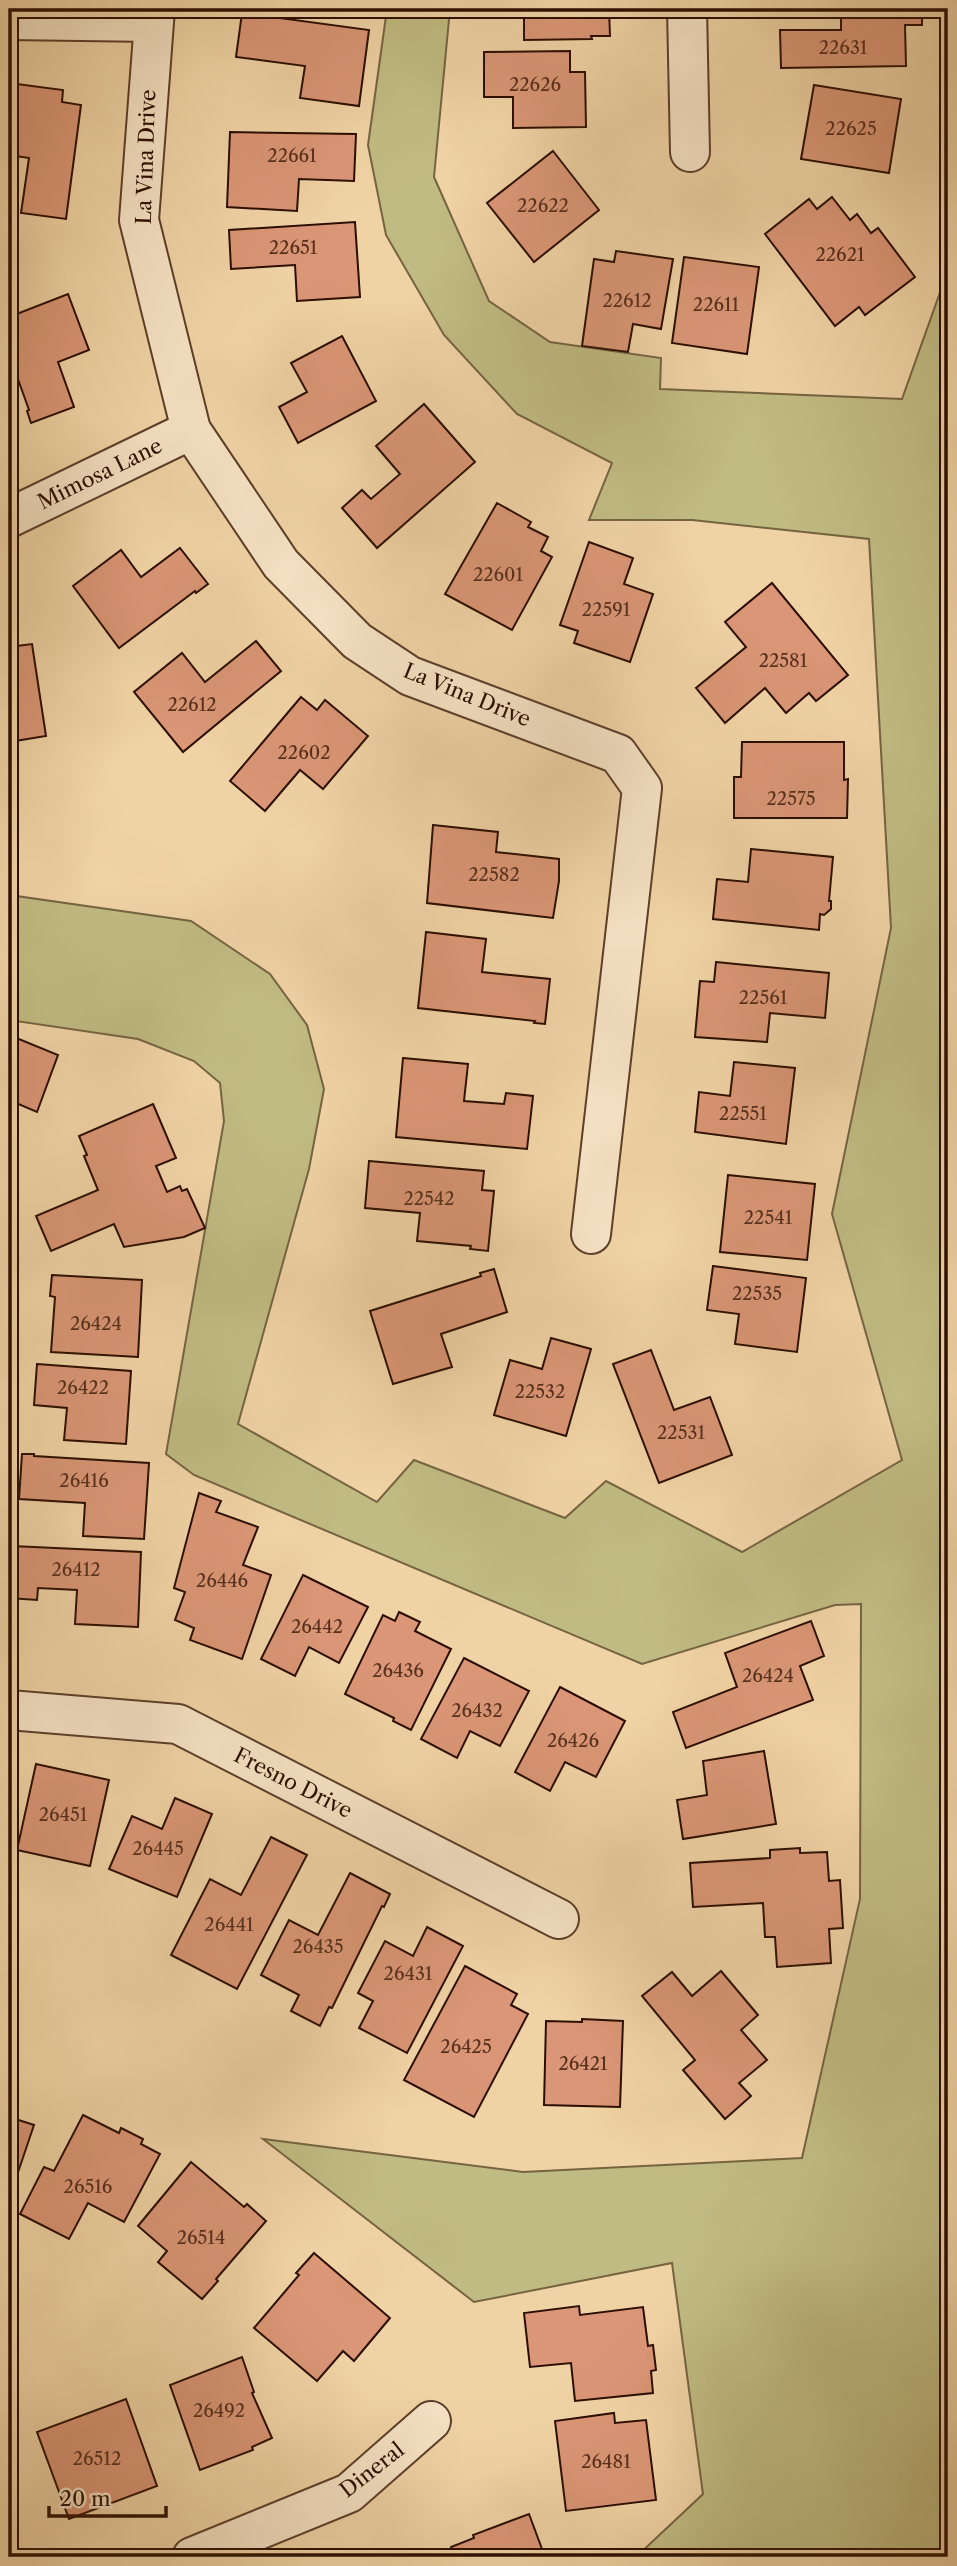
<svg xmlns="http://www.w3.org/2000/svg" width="957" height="2566" viewBox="0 0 957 2566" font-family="'Libre Caslon Text',serif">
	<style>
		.green { fill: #c0bb82; stroke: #766441; stroke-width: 2 }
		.building { fill: #da9676; stroke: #2b0e00; stroke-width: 2 }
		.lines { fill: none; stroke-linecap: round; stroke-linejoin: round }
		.minor-casing { stroke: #5c3f29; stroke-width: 42 }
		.minor { stroke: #f5e2c4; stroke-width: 38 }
		.labels { text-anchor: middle; stroke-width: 5; stroke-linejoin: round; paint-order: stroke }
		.number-label { font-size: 18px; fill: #57301e }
		.street-label { font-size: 21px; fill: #2b0e00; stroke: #f5e2c4 }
	</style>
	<rect width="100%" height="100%" fill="#f0d3a5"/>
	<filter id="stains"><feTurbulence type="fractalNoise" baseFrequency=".00286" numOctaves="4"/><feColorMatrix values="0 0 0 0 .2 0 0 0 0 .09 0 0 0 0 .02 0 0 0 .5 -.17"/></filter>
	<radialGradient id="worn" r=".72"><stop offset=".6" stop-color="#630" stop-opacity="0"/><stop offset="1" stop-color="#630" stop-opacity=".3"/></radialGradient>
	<!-- green -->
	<path class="green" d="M387 9H450L434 177 489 301 550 342 661 358 660 389 902 399 948 270V2557H636L703 2494 672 2263 474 2302 263 2139 523 2172 802 2158 860 1899 861 1604 835 1605 642 1664 194 1475 166 1454 224 1121 220 1083 194 1061 138 1039 9 1020V895L191 921 270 974 307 1025 324 1089 309 1169 238 1424 377 1502 414 1460 565 1518 606 1481 742 1552 902 1460 832 1214 891 928 869 539 692 520H589L612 463 517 414 444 335 386 235 368 145Z"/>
	<!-- building -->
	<g class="building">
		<path d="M524 9H609L610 36H591L592 39 524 40Z"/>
		<path d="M841 9H922V25H905L906 66 781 68 780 30H841Z"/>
		<path d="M242 13 369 30 359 106 300 98 305 66 236 57Z"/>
		<path d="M570 51V72H585L586 127 513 128V97H484V52Z"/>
		<path d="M9 83 63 90 62 102 81 105 66 219 21 213 29 158 9 155Z"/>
		<path d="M814 85 901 99 889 173 801 159Z"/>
		<path d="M230 132 356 134 354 181 299 179 297 211 227 207Z"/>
		<path d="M553 151 599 210 534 262 487 203Z"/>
		<path d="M832 197 850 220 857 214 871 233 878 228 915 277 865 315 859 307 835 326 765 234 809 199 817 209Z"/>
		<path d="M355 222 360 297 297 301 295 265 231 269 229 230Z"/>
		<path d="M616 251 673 259 661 329 633 324 628 352 582 346 594 259 614 262Z"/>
		<path d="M684 257 759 267 747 354 672 343Z"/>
		<path d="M68 294 89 350 58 362 74 407 31 423 27 411 29 410 9 354V317Z"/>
		<path d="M342 336 376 401 298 443 279 407 307 392 291 363Z"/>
		<path d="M424 404 475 462 377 548 342 508 362 490 371 499 400 474 376 446Z"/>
		<path d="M497 503 531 522 528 527 548 537 541 551 552 557 512 630 445 594Z"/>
		<path d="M589 542 633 558 624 584 653 594 630 662 574 643 578 631 560 625Z"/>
		<path d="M180 548 208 584 196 593 195 591 119 648 73 586 121 550 141 577Z"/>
		<path d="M772 583 848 675 816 701 809 693 786 713 765 688 725 723 696 688 746 647 725 622Z"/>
		<path d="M256 641 281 671 183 752 134 692 182 653 205 682Z"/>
		<path d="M32 644 46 736 9 742V647Z"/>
		<path d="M301 697 317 710 325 700 368 736 323 789 300 770 265 811 230 781Z"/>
		<path d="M742 742H844V780L848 779 847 818H734V777H741Z"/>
		<path d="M433 825 498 832 496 852 559 859V881L553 918 427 903Z"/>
		<path d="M751 849 833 857 829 901H831V909L824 915 820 914 819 930 713 919 717 879 748 882Z"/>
		<path d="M426 932 486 939 482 972 550 979 545 1024 534 1023 535 1021 418 1008Z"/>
		<path d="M716 962 829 973 825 1018 770 1013 767 1042 695 1037 700 981 714 982Z"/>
		<path d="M9 1035 58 1055 37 1112 9 1100Z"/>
		<path d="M403 1058 468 1064 464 1101 504 1104 506 1093 533 1096 527 1149 396 1137Z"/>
		<path d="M734 1062 795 1068 786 1144 695 1132 699 1092 730 1096Z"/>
		<path d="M153 1104 176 1158 156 1166 167 1192 180 1186 182 1191 187 1189 205 1228 184 1237 124 1247 114 1224 51 1251 36 1216 98 1190 84 1156 87 1155 79 1136Z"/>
		<path d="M369 1161 484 1171 482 1190 494 1191 488 1251 470 1249 471 1246 417 1241 420 1213 365 1208Z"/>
		<path d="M728 1175 815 1184 807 1260 720 1252Z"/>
		<path d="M713 1266 806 1278 797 1352 735 1344 739 1314 707 1310Z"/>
		<path d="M494 1269 507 1312 441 1334 452 1367 393 1384 370 1311 481 1276 480 1273Z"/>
		<path d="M52 1275 142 1280 138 1357 51 1352 55 1297 50 1296Z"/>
		<path d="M551 1338 591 1349 566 1436 494 1415 510 1360 542 1369Z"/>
		<path d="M651 1350 674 1410 710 1397 732 1455 659 1483 613 1364Z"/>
		<path d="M37 1364 131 1371 126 1444 64 1440 67 1408 34 1405Z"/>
		<path d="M22 1454H34V1456L149 1463 144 1539 83 1536 85 1503 19 1499Z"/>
		<path d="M199 1493 221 1501 216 1512 258 1527 243 1565 271 1575 242 1659 190 1640 194 1628 175 1620 185 1592 174 1588Z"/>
		<path d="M12 1546 141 1552 138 1627 75 1624 77 1590 38 1588 37 1600 9 1598Z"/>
		<path d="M303 1575 368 1607 339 1663 309 1647 295 1676 261 1659Z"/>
		<path d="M399 1612 420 1622 415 1631 451 1649 411 1730 393 1721 394 1718 345 1694 383 1615 395 1621Z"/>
		<path d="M811 1621 824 1656 800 1666 813 1700 686 1748 673 1712 737 1687 725 1653Z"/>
		<path d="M464 1658 529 1691 500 1746 470 1731 457 1758 421 1739Z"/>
		<path d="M560 1687 625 1721 596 1777 565 1762 550 1791 515 1772Z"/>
		<path d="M764 1751 776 1824 683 1839 677 1800 707 1795 703 1761Z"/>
		<path d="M36 1764 109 1780 90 1866 17 1850Z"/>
		<path d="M175 1798 212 1814 177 1897 109 1869 132 1816 162 1829Z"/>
		<path d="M271 1837 307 1855 237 1989 171 1955 210 1879 241 1895Z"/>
		<path d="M800 1848V1853L827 1852 829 1881 840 1880 843 1928 829 1929 831 1963 777 1967 775 1937H765L763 1903 693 1907 690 1863 770 1858V1850Z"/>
		<path d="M350 1873 390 1894 384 1907 382 1906 332 2008 329 2007 320 2026 291 2011 299 1995 261 1975 289 1920 318 1935Z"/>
		<path d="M427 1927 463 1946 407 2053 359 2028 373 2001 358 1993 385 1941 413 1956Z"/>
		<path d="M465 1966 517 1994 511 2005 528 2014 474 2117 404 2080Z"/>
		<path d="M721 1971 758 2015 741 2030 767 2060 739 2083 751 2096 725 2119 683 2070 695 2060 642 1996 672 1972 692 1996Z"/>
		<path d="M582 2019 623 2021 620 2107 544 2105 546 2021 582 2022Z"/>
		<path d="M83 2115 119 2133 121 2128 143 2139 141 2144 160 2154 124 2222 88 2203 69 2239 20 2214 44 2167 54 2171Z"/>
		<path d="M9 2117 34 2125 9 2199Z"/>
		<path d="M191 2162 244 2207 247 2204 266 2221 216 2279 218 2281 202 2299 158 2262 167 2251 138 2226Z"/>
		<path d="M314 2253 390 2318 354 2361 343 2351 317 2381 254 2328 299 2275 296 2273Z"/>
		<path d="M579 2306 580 2315 643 2307 648 2346 653 2345 656 2370 651 2371 653 2393 575 2401 571 2363 530 2367 524 2313Z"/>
		<path d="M242 2357 254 2392 252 2393 272 2438 252 2447 253 2450 200 2470 170 2385Z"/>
		<path d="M126 2399 157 2486 69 2519 37 2432Z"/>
		<path d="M614 2413 615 2423 646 2420 656 2500 566 2511 555 2421Z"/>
		<path d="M529 2514 545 2557H455L451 2547 474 2538 473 2535Z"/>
	</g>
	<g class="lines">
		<!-- minor casing -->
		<g class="minor-casing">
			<g id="minor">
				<path d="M155 9 139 220 191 430 281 564 357 641 410 676 618 754 642 788 591 1234"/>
				<path d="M687 9 690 152"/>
				<path d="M9 20 153 22"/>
				<path d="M9 518 191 430"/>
				<path d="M9 1710 178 1724 559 1919"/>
				<path d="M192 2557 349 2493 431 2421"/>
			</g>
		</g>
		<!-- minor -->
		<use href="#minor" class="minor"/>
	</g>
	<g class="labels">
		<!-- number labels -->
		<g class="number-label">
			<text x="843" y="54">22631</text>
			<text x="535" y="91">22626</text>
			<text x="851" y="135">22625</text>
			<text x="292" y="162">22661</text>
			<text x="543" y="212">22622</text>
			<text x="293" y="254">22651</text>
			<text x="840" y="261">22621</text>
			<text x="627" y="307">22612</text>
			<text x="716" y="311">22611</text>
			<text x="498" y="581">22601</text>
			<text x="606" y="616">22591</text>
			<text x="783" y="667">22581</text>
			<text x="192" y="711">22612</text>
			<text x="304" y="759">22602</text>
			<text x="791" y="805">22575</text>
			<text x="494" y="881">22582</text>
			<text x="763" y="1004">22561</text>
			<text x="743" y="1120">22551</text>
			<text x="429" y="1205">22542</text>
			<text x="768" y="1224">22541</text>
			<text x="757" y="1300">22535</text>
			<text x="96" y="1330">26424</text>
			<text x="83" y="1394">26422</text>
			<text x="540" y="1398">22532</text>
			<text x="681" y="1439">22531</text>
			<text x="84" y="1487">26416</text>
			<text x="76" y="1576">26412</text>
			<text x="222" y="1587">26446</text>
			<text x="317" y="1633">26442</text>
			<text x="398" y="1677">26436</text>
			<text x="768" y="1682">26424</text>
			<text x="477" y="1717">26432</text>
			<text x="573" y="1747">26426</text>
			<text x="63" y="1821">26451</text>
			<text x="158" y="1855">26445</text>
			<text x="229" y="1931">26441</text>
			<text x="318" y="1953">26435</text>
			<text x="408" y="1980">26431</text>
			<text x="466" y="2053">26425</text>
			<text x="583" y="2070">26421</text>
			<text x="88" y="2193">26516</text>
			<text x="201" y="2244">26514</text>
			<text x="219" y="2417">26492</text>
			<text x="97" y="2465">26512</text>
			<text x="606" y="2468">26481</text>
		</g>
		<!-- street labels -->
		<g class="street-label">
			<text transform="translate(146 157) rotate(-88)" y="7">La Vina Drive</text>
			<text transform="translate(100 474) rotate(-26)" y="7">Mimosa Lane</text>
			<text transform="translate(467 695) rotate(22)" y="7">La Vina Drive</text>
			<text transform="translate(293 1783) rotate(27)" y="7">Fresno Drive</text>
			<text transform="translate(372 2470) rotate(-38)" y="7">Dineral</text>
		</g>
	</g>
	<!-- margin -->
	<rect width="957" height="2566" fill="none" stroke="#f0d3a5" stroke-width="35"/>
	<rect x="10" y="10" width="936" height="2545" fill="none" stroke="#2b0e00" stroke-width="3.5"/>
	<rect x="18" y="18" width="922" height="2531" fill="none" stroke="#2b0e00" stroke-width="2"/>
	<!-- scale -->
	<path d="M49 2506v10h117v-10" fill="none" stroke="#2b0e00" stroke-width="3.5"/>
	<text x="60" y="2506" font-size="21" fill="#2b0e00" stroke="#f5e2c4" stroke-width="5" paint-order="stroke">20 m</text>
	<rect width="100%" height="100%" filter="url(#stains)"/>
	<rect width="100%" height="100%" fill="url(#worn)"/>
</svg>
